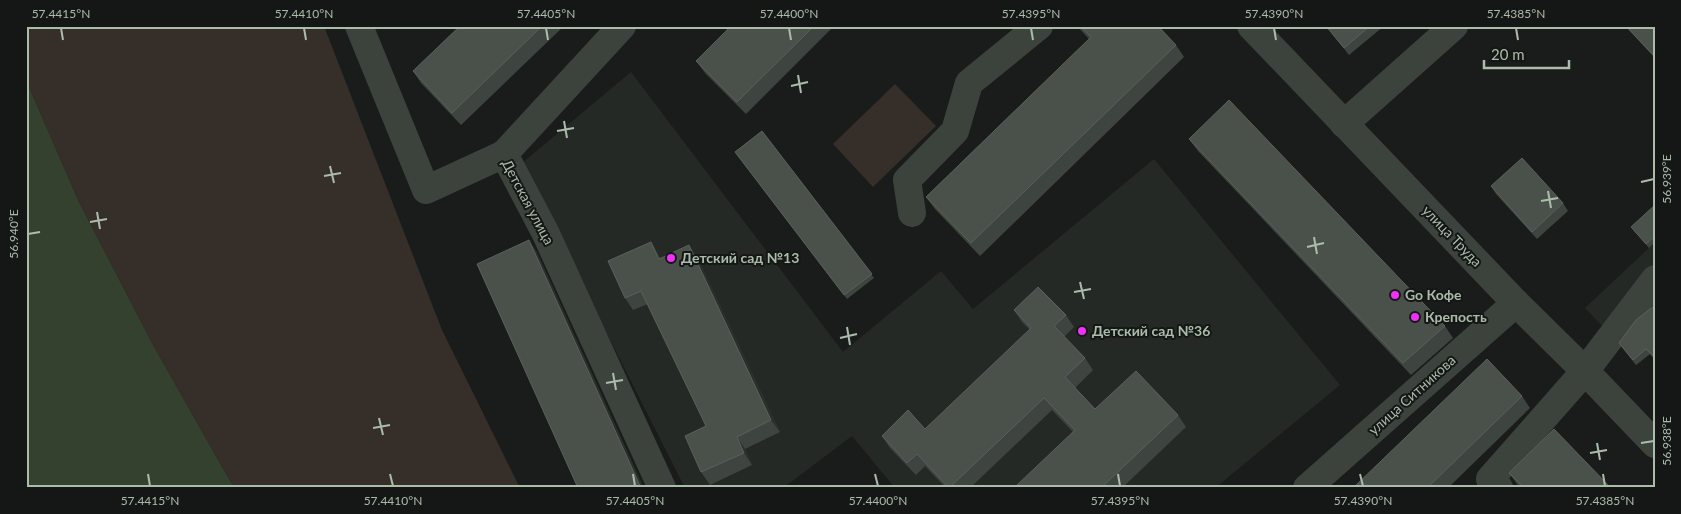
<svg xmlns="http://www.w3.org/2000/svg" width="1681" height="514" viewBox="0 0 1681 514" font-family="Lato,sans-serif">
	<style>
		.built { fill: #252926 }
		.green { fill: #352e29 }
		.water { fill: #34412e }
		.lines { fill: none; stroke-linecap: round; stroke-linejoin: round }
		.minor { stroke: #3c433d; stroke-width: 28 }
		.wall { fill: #3e443f }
		.shaded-wall { fill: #2a2f2b }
		.building { fill: #4a514b; stroke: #59625a }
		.ticks { fill: none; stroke: #acbcab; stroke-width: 2 }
		.poi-dot { fill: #f031fc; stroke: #141715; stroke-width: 2 }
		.labels { text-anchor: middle; stroke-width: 4; stroke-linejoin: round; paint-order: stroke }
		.street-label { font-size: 14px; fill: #acbcab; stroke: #141715 }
		.poi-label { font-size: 14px; font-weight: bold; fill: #acbcab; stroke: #141715; text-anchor: start }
		.neatline { fill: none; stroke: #acbcab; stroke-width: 2 }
		.ticks-label { font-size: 12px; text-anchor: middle; fill: #acbcab }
	</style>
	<rect width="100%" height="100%" fill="#191c1a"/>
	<!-- built -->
	<g class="built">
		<path d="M631 72 843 352 941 271 973 309 1154 159 1340 385 1215 488H895L852 436 783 488H685L521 164Z"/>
		<path d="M1655 211V350L1636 365 1618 343 1585 308 1649 248 1634 231Z"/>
	</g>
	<!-- green -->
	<g class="green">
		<path d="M26 26H324L442 330 520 488H234L152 343 78 200 26 80Z"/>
		<path d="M895 84 936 126 873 187 833 144Z"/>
	</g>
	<!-- water -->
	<path class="water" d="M26 80 78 200 152 343 234 488H26Z"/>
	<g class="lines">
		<!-- minor -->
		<g class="minor">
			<path d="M359 26 426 190 504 154 546 234 662 488"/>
			<path d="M1251 26 1516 303 1585 371 1655 444"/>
			<path d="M1344 124 1454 26"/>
			<path d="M504 154 622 26"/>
			<path d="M912 213 907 180 955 131 969 83 1039 26"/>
			<path d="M1307 488 1516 303"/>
			<path d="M1499 488 1490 479 1585 371 1655 279"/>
		</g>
	</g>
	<!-- wall -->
	<g class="wall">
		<path d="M460 26H564L461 125 421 83 413 71Z"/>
		<path d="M731 26H834L746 114 705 73 696 61Z"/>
		<path d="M1077 26H1158L1176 45 1184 57 980 256 935 209 926 197 1089 39Z"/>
		<path d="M1326 26H1384L1349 55Z"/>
		<path d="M1625 26H1655V58Z"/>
		<path d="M762 131 874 278 847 299 735 152Z"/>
		<path d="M1189 139 1445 326 1453 338 1411 375 1198 151Z"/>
		<path d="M1491 186 1563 203 1568 211 1537 239 1496 194Z"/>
		<path d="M1655 205V242L1649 248 1631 227Z"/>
		<path d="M651 242 661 258 697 257 780 432 745 449 752 465 710 485 701 472 706 426 648 304 633 310 625 298Z"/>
		<path d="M1655 305V360L1650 354 1636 365 1619 343Z"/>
		<path d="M1014 310 1066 315 1074 327 1064 337 1085 358 1093 370 1075 388 1095 409 1178 415 1186 427 1122 488H1017L1073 432 1052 410 970 488H946L925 466 916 475 890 448 882 436 925 429 1030 330 1022 322Z"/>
		<path d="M1522 396 1530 408 1448 488H1353Z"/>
		<path d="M1509 473 1611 488H1520Z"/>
	</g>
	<!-- shaded-wall -->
	<g class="shaded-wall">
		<path d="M529 240 537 252 644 488H641Z"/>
		<path d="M651 242 659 254 667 271 659 259Z"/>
		<path d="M689 245 697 257 780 432 771 420Z"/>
		<path d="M737 437 745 449 752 465 744 453Z"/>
	</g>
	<!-- building -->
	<g class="building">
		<path d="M460 26H542L452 113 413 71Z"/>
		<path d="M731 26H814L737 102 696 61Z"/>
		<path d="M1080 26H1158L1176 45 971 243 926 197 1091 37Z"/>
		<path d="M1326 26H1370L1344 48Z"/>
		<path d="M1626 26H1655V57Z"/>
		<path d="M1229 100 1445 326 1403 363 1189 139Z"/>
		<path d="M762 131 872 274 844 295 735 152Z"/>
		<path d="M1522 158 1563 203 1532 232 1491 186Z"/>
		<path d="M1655 205V236L1646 244 1631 227Z"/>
		<path d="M529 240 641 488H578L477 264Z"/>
		<path d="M651 242 659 259 689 245 771 420 737 437 744 453 701 472 685 436 706 426 641 291 625 298 608 261Z"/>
		<path d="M1038 287 1066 315 1054 326 1085 358 1065 377 1095 409 1136 371 1178 415 1101 488H1017L1016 486 1075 430 1044 398 949 488 917 454 907 463 882 436 908 410 925 429 1031 328 1014 310Z"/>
		<path d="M1655 305V358L1646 349 1633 360 1619 343 1636 320Z"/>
		<path d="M1487 359 1522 396 1427 488H1353Z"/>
		<path d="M1554 429 1611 488H1524L1509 473Z"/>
	</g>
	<!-- ticks -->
	<path class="ticks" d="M61 28 63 40M304 28 306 40M546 28 548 40M789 28 791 40M1031 28 1033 40M1274 28 1276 40M1516 28 1518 40M798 75 801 93M791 86 808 82M564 121 567 138M557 131 574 128M330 166 334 183M324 176 341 173M1641 182 1654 179M1548 191 1551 208M1541 201 1558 198M97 212 100 229M90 222 107 219M28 234 40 232M1314 237 1317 254M1307 247 1324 243M1080 282 1084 299M1074 292 1091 289M847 327 850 345M840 338 857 334M613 373 616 390M606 383 623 380M379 418 383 435M373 428 390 425M1597 443 1600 460M1641 443 1654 441M1590 453 1607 450M148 474 150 486M390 474 393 486M633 474 635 486M875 474 878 486M1118 474 1120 486M1360 474 1363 486M1603 474 1605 486"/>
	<!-- markers -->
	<g class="poi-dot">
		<circle cx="671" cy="258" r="5"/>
		<circle cx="1395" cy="295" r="5"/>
		<circle cx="1415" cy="317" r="5"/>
		<circle cx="1082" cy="331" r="5"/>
	</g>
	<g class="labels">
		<!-- street labels -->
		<g class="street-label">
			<text transform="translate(528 202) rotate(62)" y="5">Детская улица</text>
			<text transform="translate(1452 236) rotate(46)" y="5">улица Труда</text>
			<text transform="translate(1412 395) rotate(-42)" y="5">улица Ситникова</text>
		</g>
		<!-- poi labels -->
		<g class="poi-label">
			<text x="681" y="263">Детский сад №13</text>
			<text x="1405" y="300">Go Кофе</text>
			<text x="1425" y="322">Крепость</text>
			<text x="1092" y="336">Детский сад №36</text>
		</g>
	</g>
	<!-- border -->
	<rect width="1681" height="514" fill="none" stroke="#141715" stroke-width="55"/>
	<!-- scale -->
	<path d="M1484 60v8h85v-8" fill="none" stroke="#acbcab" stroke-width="2.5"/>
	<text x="1491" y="60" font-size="15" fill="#acbcab" stroke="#141715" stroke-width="4" paint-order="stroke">20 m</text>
	<rect x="28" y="28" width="1626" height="458" class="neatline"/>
	<g class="ticks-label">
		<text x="61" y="18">57.4415°N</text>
		<text x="304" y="18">57.4410°N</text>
		<text x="546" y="18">57.4405°N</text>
		<text x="789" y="18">57.4400°N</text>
		<text x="1031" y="18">57.4395°N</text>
		<text x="1274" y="18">57.4390°N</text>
		<text x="1516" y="18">57.4385°N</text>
		<text transform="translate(1667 179) rotate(-90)" y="4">56.939°E</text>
		<text transform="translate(14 234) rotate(-90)" y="4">56.940°E</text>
		<text transform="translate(1667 441) rotate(-90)" y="4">56.938°E</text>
		<text x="150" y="505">57.4415°N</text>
		<text x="393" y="505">57.4410°N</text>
		<text x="635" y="505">57.4405°N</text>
		<text x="878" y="505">57.4400°N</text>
		<text x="1120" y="505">57.4395°N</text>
		<text x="1363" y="505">57.4390°N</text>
		<text x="1605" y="505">57.4385°N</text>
	</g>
</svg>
